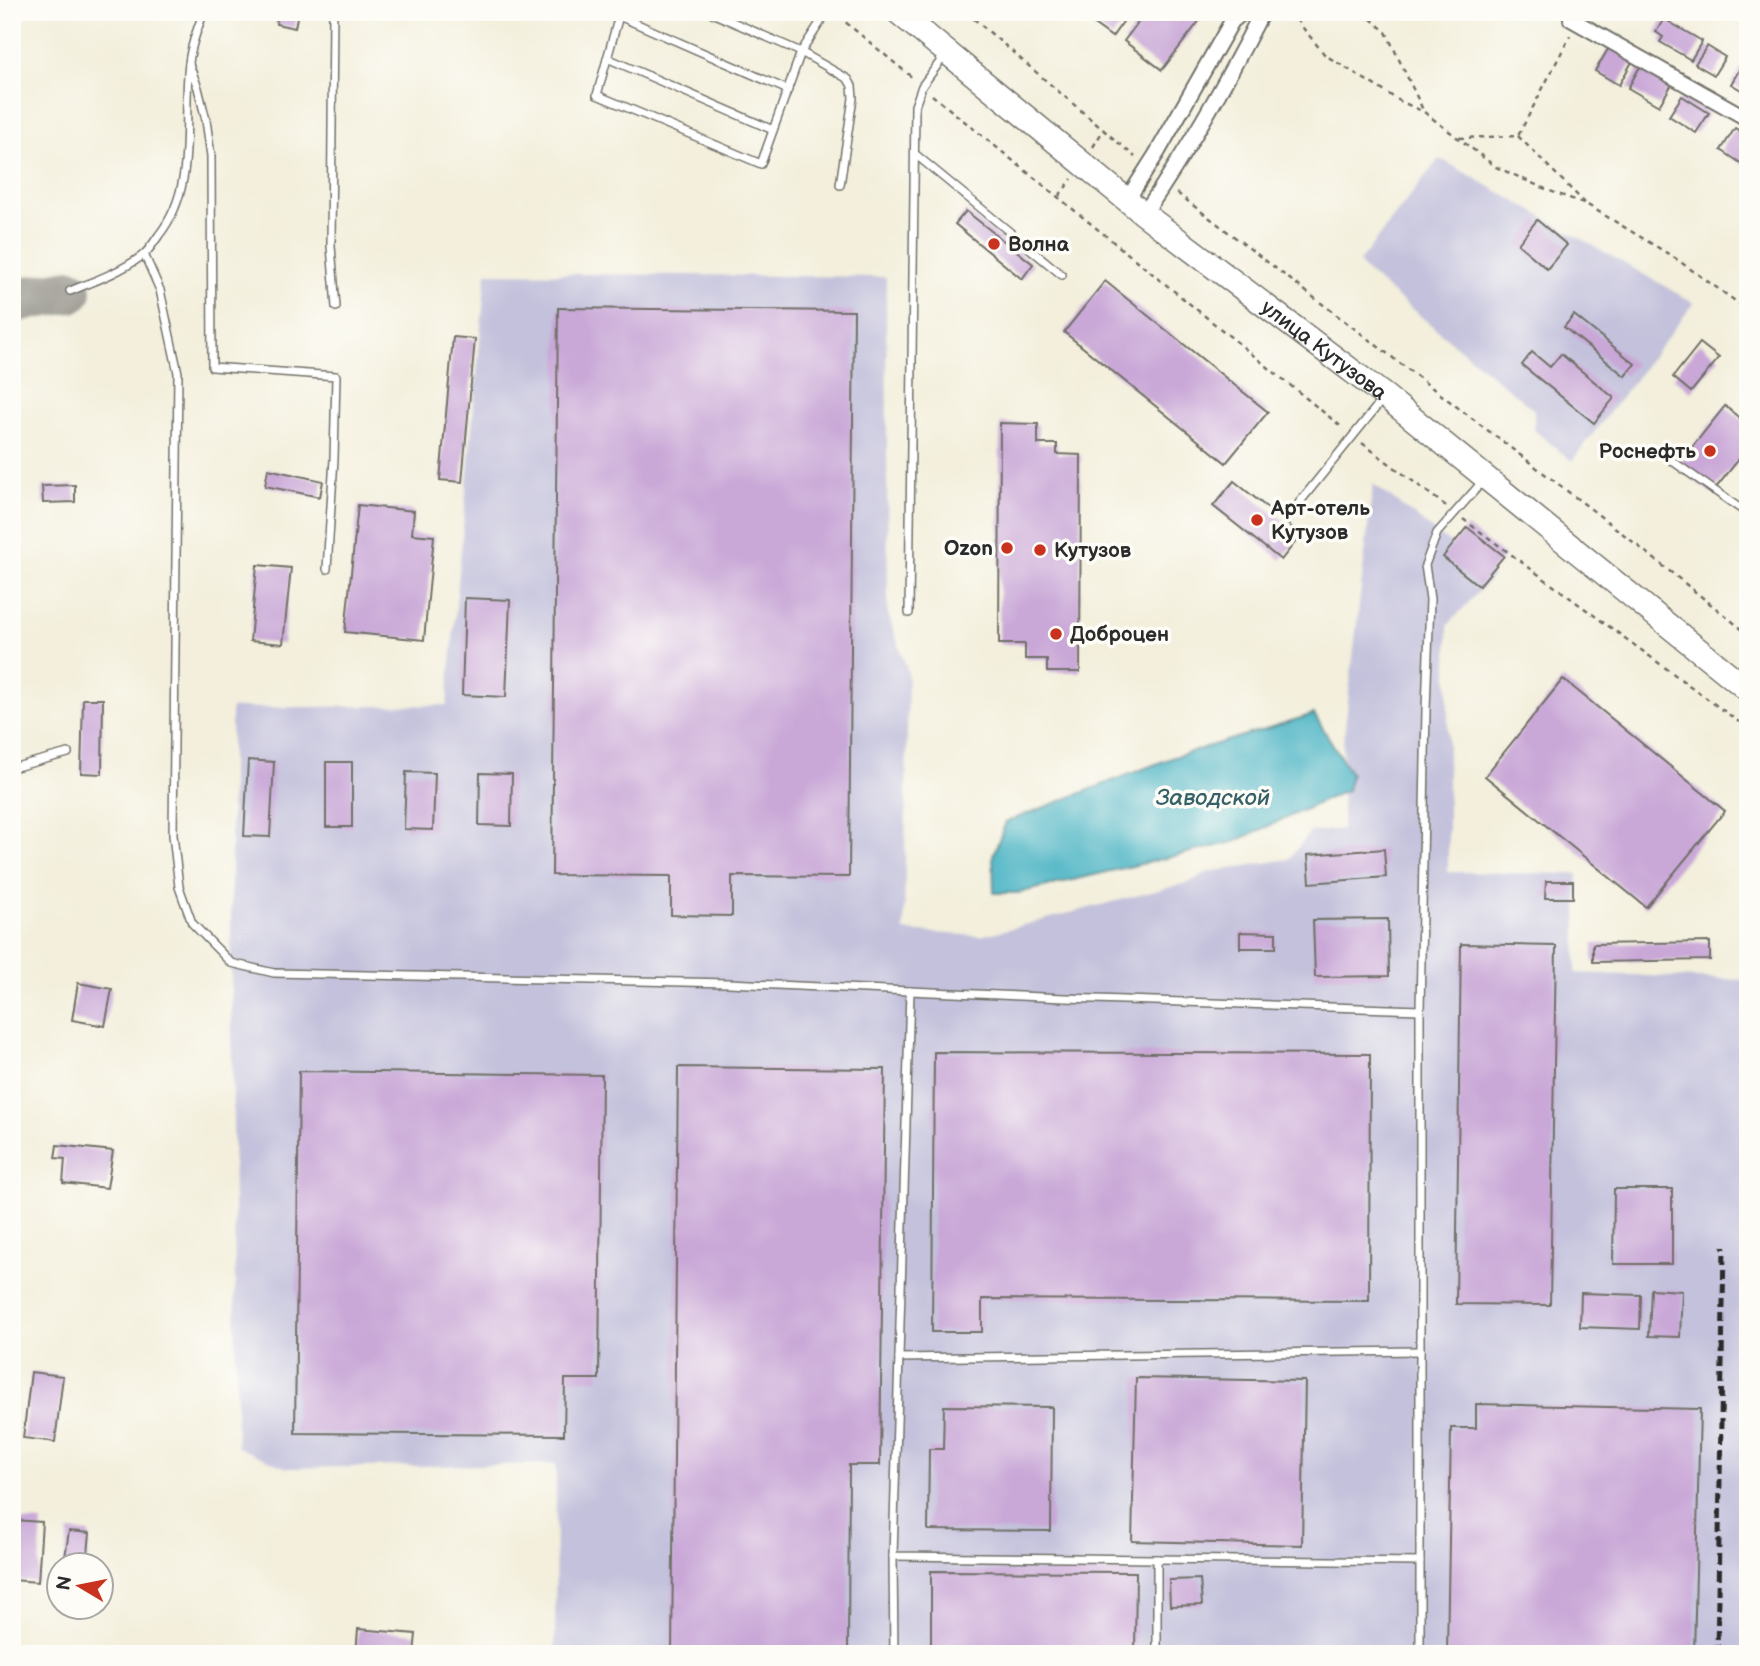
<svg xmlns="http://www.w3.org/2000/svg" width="1760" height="1666" viewBox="0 0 1760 1666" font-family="'Balsamiq Sans',sans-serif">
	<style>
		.industrial { fill: #c3c1db }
		.water { fill: #46b2c3; stroke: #386e77; stroke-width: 2 }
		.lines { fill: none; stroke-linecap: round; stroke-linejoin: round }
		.taxiway { stroke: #8f8d84; stroke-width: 44 }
		.building { fill: #c9a7d7 }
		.lane-casing { stroke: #717069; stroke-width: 10 }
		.street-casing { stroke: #717069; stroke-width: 18 }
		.primary-casing { stroke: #717069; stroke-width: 26 }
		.path { stroke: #717069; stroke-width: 2.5; stroke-dasharray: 5 5; stroke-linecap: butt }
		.lane { stroke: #fff; stroke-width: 7 }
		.street { stroke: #fff; stroke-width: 14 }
		.primary { stroke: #fff; stroke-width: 23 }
		.rail { stroke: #2b2b2b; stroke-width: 5; stroke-dasharray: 10 5; stroke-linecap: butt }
		.poi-dot { fill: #c8321e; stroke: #fdfcf7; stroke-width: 2.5 }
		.labels { text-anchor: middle; stroke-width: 7; stroke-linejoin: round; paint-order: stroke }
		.poi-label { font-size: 21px; font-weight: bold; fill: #2b2b2b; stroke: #fdfcf7; text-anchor: start }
		.street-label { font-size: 21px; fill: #2b2b2b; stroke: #fdfcf7 }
		.water-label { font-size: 23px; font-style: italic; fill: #366168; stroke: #fdfcf7 }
	</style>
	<rect width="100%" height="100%" fill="#fdfcf7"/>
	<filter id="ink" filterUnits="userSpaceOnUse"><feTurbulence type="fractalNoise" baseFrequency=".0143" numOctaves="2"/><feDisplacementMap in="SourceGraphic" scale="14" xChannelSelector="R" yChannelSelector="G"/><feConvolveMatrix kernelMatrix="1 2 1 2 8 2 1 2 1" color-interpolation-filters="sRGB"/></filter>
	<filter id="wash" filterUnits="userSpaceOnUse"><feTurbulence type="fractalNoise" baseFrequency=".00686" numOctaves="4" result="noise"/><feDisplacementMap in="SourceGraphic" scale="28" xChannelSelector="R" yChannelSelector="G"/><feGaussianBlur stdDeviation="1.57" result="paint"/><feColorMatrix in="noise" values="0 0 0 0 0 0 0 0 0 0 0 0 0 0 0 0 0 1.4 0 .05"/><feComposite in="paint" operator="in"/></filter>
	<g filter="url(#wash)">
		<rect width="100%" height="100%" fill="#f3efdc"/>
		<!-- industrial -->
		<g class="industrial">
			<path d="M1438 160H1443L1694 303 1572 461 1534 430V410L1362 268 1359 262Z"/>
			<path d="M486 273 886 277 888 614 908 672 904 931 981 936 1190 882 1208 872 1289 859 1310 832 1342 829 1343 744 1373 484 1493 576 1448 625V872L1578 874 1576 973 1748 980V1621L1746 1654H555L556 1464 287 1468 237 1447 231 963V708L447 705Z"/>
		</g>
		<!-- water -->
		<path class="water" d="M1314 714 1351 774 1347 790 1234 842 1018 893H994L993 855 1006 822 1174 757Z"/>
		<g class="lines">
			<!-- taxiway -->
			<path class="taxiway" d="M12 301 70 291"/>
		</g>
		<g id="blocks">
			<!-- building -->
			<g class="building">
				<path d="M278 12H298L295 28 276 24Z"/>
				<path d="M1092 12H1130L1112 37 1087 19Z"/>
				<path d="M1146 12H1206L1162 70 1124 41Z"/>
				<path d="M1664 19 1702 41 1691 60 1660 42 1663 37 1656 32Z"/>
				<path d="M1610 46 1633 60 1619 85 1595 71Z"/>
				<path d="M1707 46 1725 57 1714 75 1695 64Z"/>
				<path d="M1641 65 1672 84 1659 106 1628 88Z"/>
				<path d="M1742 65 1748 69V94L1731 84Z"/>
				<path d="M1682 96 1709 113 1696 133 1669 116Z"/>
				<path d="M1735 128 1748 136V168L1721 150Z"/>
				<path d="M966 211 1033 264 1022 279 955 224Z"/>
				<path d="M1537 220 1567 245 1547 269 1518 244Z"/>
				<path d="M1105 281 1268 412 1226 463 1064 332Z"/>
				<path d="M558 308 854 311 849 877 732 876V916L671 915V876L552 875Z"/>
				<path d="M1574 315 1635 364 1625 376 1564 327Z"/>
				<path d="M453 337 475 339 462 482 440 480Z"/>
				<path d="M1700 343 1719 358 1691 392 1673 377Z"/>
				<path d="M1532 352 1550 367 1561 354 1614 398 1594 423 1522 365Z"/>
				<path d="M1725 406 1748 425V448L1711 494 1677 466Z"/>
				<path d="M1000 423 1038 424V444H1057V454L1081 455 1080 672H1047V659H1025V644H999Z"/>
				<path d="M268 469 323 481 320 497 265 486Z"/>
				<path d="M1234 481 1301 535 1281 560 1213 506Z"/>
				<path d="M75 485V502L43 503 42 486Z"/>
				<path d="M358 505 414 511 412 534 434 536 424 640 345 632Z"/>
				<path d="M1467 527 1504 556 1479 586 1443 557Z"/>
				<path d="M257 565 291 568 283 644 250 641Z"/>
				<path d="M465 598 510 600 506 697 462 695Z"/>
				<path d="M1563 679 1725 811 1646 907 1485 776Z"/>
				<path d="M83 699H103L102 774 81 773Z"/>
				<path d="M248 760 274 762 270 837 244 836Z"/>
				<rect x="326" y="762" width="26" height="65"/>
				<path d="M406 772 435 773 433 830 404 829Z"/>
				<path d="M480 773 512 774 511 826 479 825Z"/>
				<path d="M1384 849 1386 877 1310 883 1308 855Z"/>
				<path d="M1546 881H1573V898H1545Z"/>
				<path d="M1388 919 1389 976 1315 977 1313 920Z"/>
				<path d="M1240 932 1276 933V948H1240Z"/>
				<path d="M1710 942V960L1593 962V944Z"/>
				<path d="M1461 944 1556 946 1550 1305 1456 1304Z"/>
				<path d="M78 983 112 989 105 1026 72 1020Z"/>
				<path d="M934 1052 1370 1054 1369 1301 982 1299V1332H932Z"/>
				<path d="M678 1067 885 1069 880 1465H849L848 1654H672Z"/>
				<path d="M299 1071 602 1075 599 1379H565L564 1435 295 1433Z"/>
				<path d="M57 1145 113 1151 107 1188 63 1183 65 1159 55 1158Z"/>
				<path d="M1614 1189H1672V1264H1613Z"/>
				<path d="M1651 1289 1682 1291 1680 1337 1649 1336Z"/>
				<path d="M1581 1293 1641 1295 1640 1329 1580 1327Z"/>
				<path d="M31 1372 63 1376 55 1442 23 1438Z"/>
				<path d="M1136 1378 1305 1381 1302 1545 1132 1541Z"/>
				<path d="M1476 1404 1700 1409 1694 1654H1447L1451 1428H1476Z"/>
				<path d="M944 1406 1052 1407 1051 1531 928 1530 929 1449H943Z"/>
				<path d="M13 1520 42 1522 38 1582 12 1580Z"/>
				<path d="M69 1531 90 1533 87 1564H64Z"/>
				<path d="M931 1571 1136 1572 1135 1654H931Z"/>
				<path d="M1200 1579 1202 1605 1170 1606 1169 1580Z"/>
				<path d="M358 1629 416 1634 414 1654H356Z"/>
			</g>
		</g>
	</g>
	<g filter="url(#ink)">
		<use href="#blocks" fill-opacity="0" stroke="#717069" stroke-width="2"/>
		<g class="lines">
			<!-- lane casing -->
			<g class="lane-casing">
				<g id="lane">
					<path d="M333 12 331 246 336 307"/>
					<path d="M620 12 597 95 761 164 801 52 827 12"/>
					<path d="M710 12 801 52 848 79 852 86 853 98 840 185"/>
					<path d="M619 16 788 90"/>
					<path d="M607 58 773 130"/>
					<path d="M189 64 198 88 206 120 211 156 212 367 336 376 334 459 327 569"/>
					<path d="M915 154 1062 275"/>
					<path d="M144 254 160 290 178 373 173 835 179 887 192 923 231 963 274 973 729 983 1065 998 1420 1010 1426 710 1430 599 1425 565 1437 533 1483 481"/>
					<path d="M70 291C95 281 120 272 142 256 149 251 154 242 159 235 198 186 182 121 189 63 191 45 197 29 204 12"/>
					<path d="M1658 451 1748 514"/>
					<path d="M1299 503 1382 400"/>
					<path d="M909 613 915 106 922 86 945 55"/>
					<path d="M12 768 68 753"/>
					<path d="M910 991 893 1556 1420 1562"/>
					<path d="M1420 1010V1654"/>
					<path d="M899 1358 1420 1351"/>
					<path d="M893 1556 894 1654"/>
					<path d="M1157 1654V1559"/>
				</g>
			</g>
			<!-- street casing -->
			<g class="street-casing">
				<g id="street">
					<path d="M1573 12 1571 19 1748 119"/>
					<path d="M1127 200 1157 153 1232 21 1243 12"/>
					<path d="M1144 214C1188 150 1227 81 1262 12"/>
				</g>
			</g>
			<!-- primary casing -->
			<g class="primary-casing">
				<g id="primary">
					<path id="s1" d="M898 12 1144 214 1385 396 1748 690"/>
				</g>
			</g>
			<!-- path -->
			<g class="path">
				<path d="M966 12 1135 157"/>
				<path d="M1290 12 1325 55 1400 101 1424 112 1496 167 1550 191 1586 204 1672 256 1748 310"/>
				<path d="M1363 12 1386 32 1424 112"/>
				<path d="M838 16 914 79"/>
				<path d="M932 95 1343 428"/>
				<path d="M1518 136 1585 203"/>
				<path d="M1459 138 1518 136 1570 36"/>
				<path d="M1093 147 1104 129"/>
				<path d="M1177 193 1617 529 1748 634"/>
				<path d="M1059 196 1072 179"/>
				<path d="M1362 443 1446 506"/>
				<path d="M1463 519 1739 722"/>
			</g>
			<!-- lane -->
			<use href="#lane" class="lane"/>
			<!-- street -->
			<use href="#street" class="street"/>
			<!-- primary -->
			<use href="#primary" class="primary"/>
			<!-- rail -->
			<path class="rail" d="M1717 1654 1724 1246"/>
		</g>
	</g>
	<!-- markers -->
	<g class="poi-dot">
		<circle cx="994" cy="244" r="7"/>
		<circle cx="1710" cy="451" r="7"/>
		<circle cx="1257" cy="520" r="7"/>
		<circle cx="1007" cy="548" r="7"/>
		<circle cx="1040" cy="550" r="7"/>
		<circle cx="1056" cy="634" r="7"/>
	</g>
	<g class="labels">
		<!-- poi labels -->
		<g class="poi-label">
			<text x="1008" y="251">Волна</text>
			<text x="1696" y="458" text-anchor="end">Роснефть</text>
			<text x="1271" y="515">Арт-отель<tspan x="1271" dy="24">Кутузов</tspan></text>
			<text x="993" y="555" text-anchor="end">Ozon</text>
			<text x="1054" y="557">Кутузов</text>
			<text x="1070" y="641">Доброцен</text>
		</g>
		<!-- street labels -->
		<g class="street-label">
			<text dy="7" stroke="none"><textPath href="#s1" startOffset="544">улица Кутузова</textPath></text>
		</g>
		<!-- water labels -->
		<g class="water-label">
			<text x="1213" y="805">Заводской</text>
		</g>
	</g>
	<!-- margin -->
	<rect width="1760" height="1666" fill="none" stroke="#fdfcf7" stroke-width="42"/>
	<!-- north arrow -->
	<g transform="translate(80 1586) rotate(280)"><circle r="33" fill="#fdfcf7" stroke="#a9a8a5" stroke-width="2"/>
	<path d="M0-5L12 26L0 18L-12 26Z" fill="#c8321e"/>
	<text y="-10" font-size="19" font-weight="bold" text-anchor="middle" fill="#2b2b2b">N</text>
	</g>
</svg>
